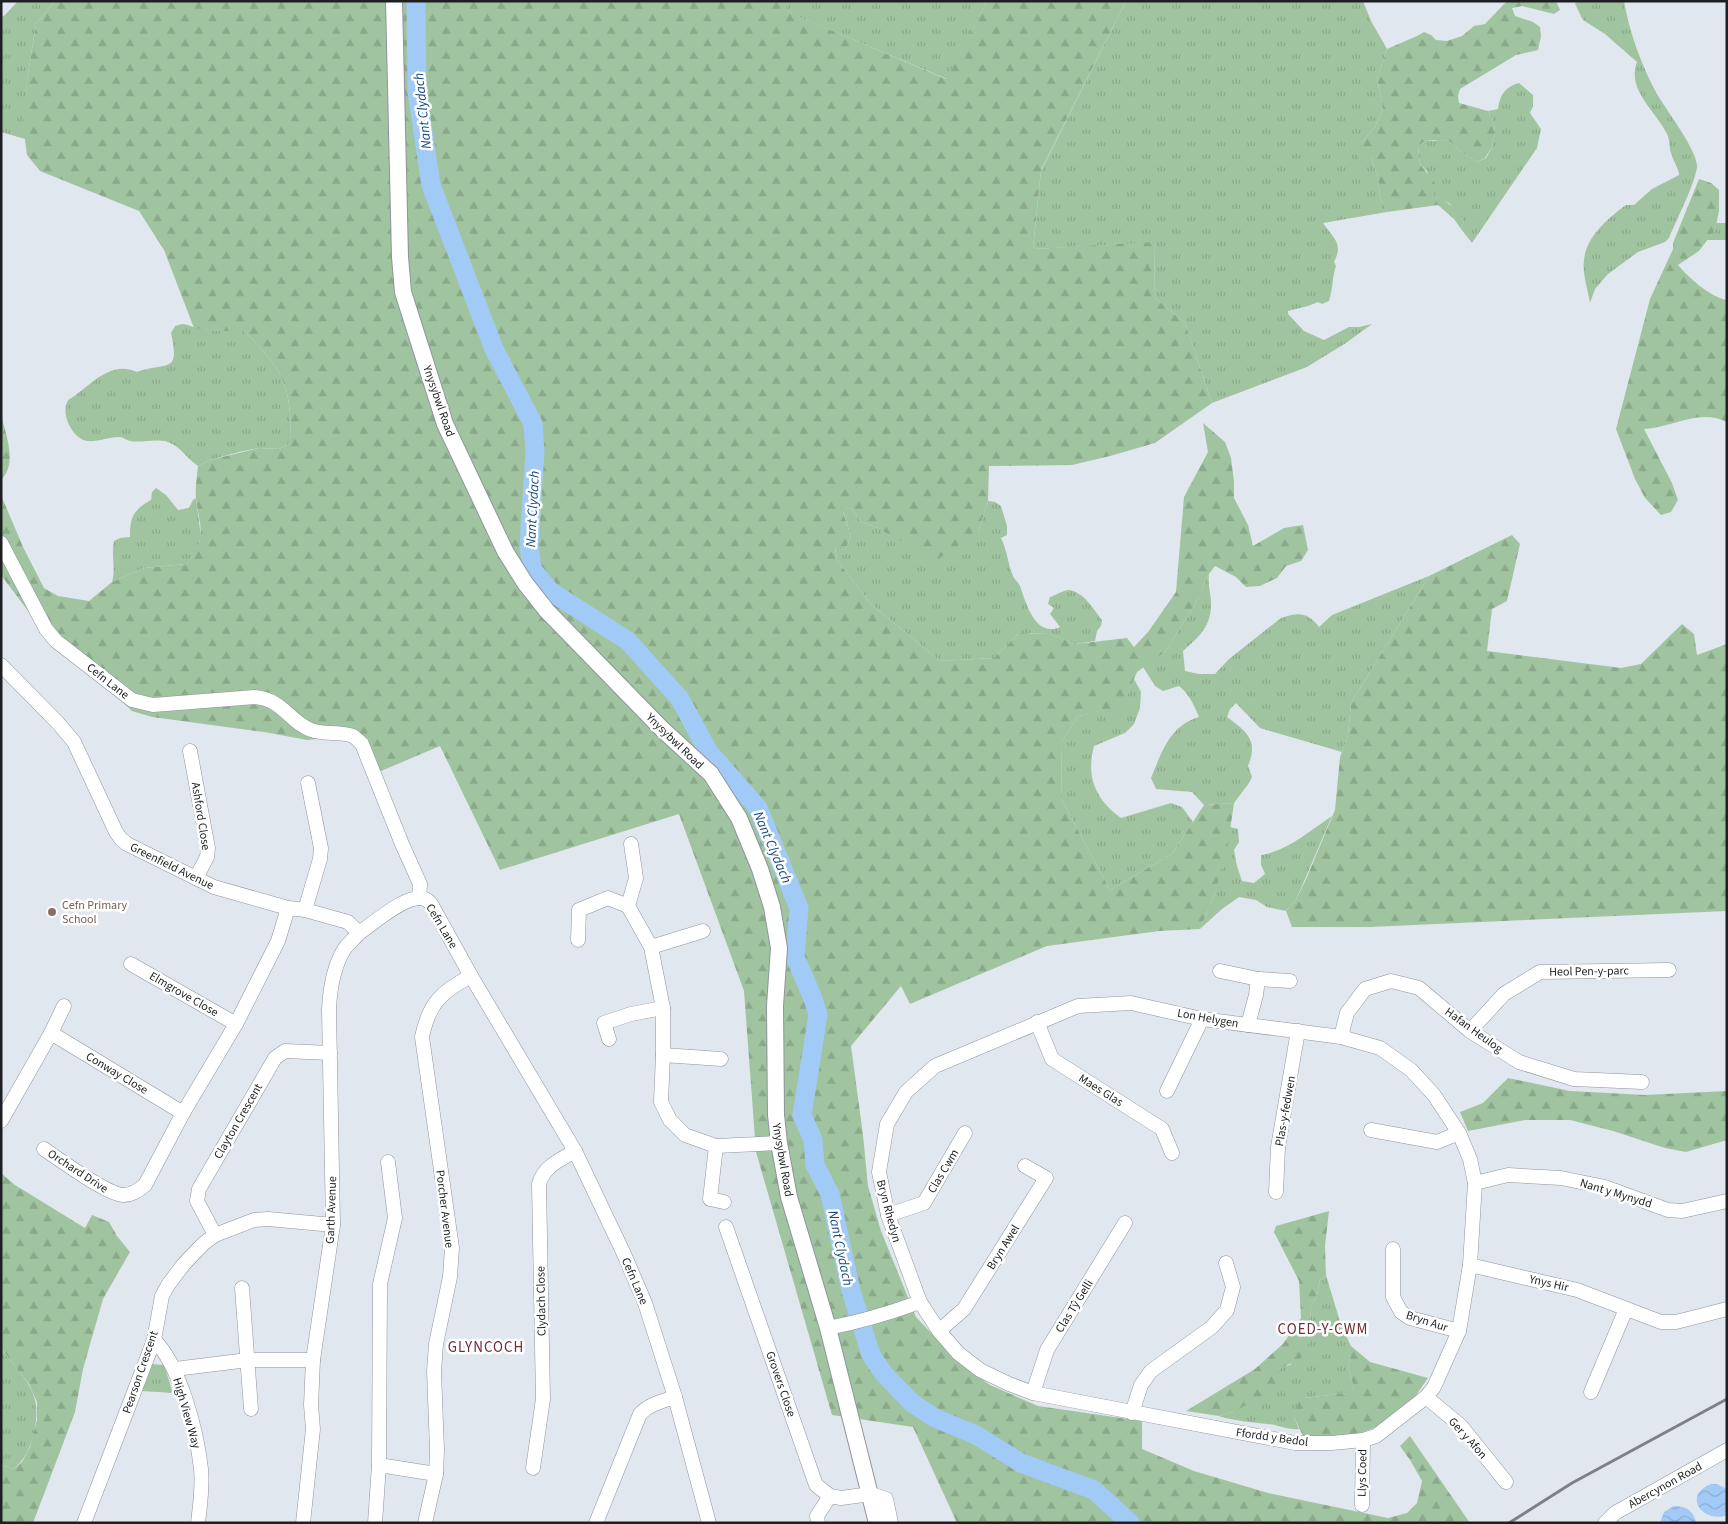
<svg xmlns="http://www.w3.org/2000/svg" width="1728" height="1524" viewBox="0 0 1728 1524" font-family="'Source Sans 3',sans-serif">
	<style>
		.grass { fill: url(#grass-tufts) }
		.forest { fill: url(#forest-firs) }
		.water { fill: url(#water-waves) }
		.lines { fill: none; stroke-linecap: round; stroke-linejoin: round }
		.river { stroke: #a1caf7; stroke-width: 19 }
		.minor-casing { stroke: #8f949b; stroke-width: 15 }
		.major-casing { stroke: #8f949b; stroke-width: 18 }
		.minor { stroke: #fff; stroke-width: 14 }
		.major { stroke: #fff; stroke-width: 16 }
		.rail { stroke: #7d8186; stroke-width: 3 }
		.education-dot { fill: #8d6e63; stroke: #fff; stroke-width: 2 }
		.labels { text-anchor: middle; stroke-width: 5; stroke-linejoin: round; paint-order: stroke }
		.street-label { font-size: 12px; fill: #1d1f22; stroke: #fff }
		.education-label { font-size: 12px; fill: #785e54; stroke: #fff; text-anchor: start }
		.water-label { font-size: 14px; font-style: italic; fill: #164a7d; stroke: #fff }
		.quarter-label { font-size: 15px; letter-spacing: 1px; fill: #732c33; stroke: #fff }
	</style>
	<defs>
		<pattern id="grass-tufts" width="24" height="20" patternUnits="userSpaceOnUse" patternTransform="scale(1.25)"><rect width="24" height="20" fill="#a1c4a0"/><path d="M3 7l-1-3M5 7V3M7 7l1-3M15 17l-1-3M17 17v-4M19 17l1-3" fill="none" stroke="#8aa88a"/></pattern>
		<pattern id="forest-firs" width="22" height="20" patternUnits="userSpaceOnUse" patternTransform="scale(1.25)"><rect width="22" height="20" fill="#a1c4a0"/><path d="M5 1l3.5 6h-7zM16 11l3.5 6h-7z" fill="#8aa88a"/></pattern>
		<pattern id="water-waves" width="16" height="10" patternUnits="userSpaceOnUse" patternTransform="scale(1.25)"><rect width="16" height="10" fill="#a1caf7"/><path d="M0 5q4-4 8 0t8 0" fill="none" stroke="#8aadd3"/></pattern>
	</defs>
	<rect width="100%" height="100%" fill="#e1e7ee"/>
	<!-- grass -->
	<g class="grass">
		<path d="M18 1H55L36 24 27 80 25 139 1 132V17L4 16Z"/>
		<path d="M787 1H987L947 79 785 11Z"/>
		<path d="M1126 1H1363L1371 21 1387 49 1377 78 1383 109 1375 127 1361 143 1371 157 1378 177 1380 198 1387 212 1323 223C1333 238 1344 243 1334 262L1336 266C1332 277 1333 289 1329 301L1322 304 1318 302 1308 306 1288 311V314L1304 331 1324 340 1349 327H1359L1372 324 1346 343 1307 367 1212 403 1185 323 1155 298 1154 243 1033 249 1041 171Z"/>
		<path d="M1577 1H1624C1629 31 1642 67 1657 94 1666 110 1698 151 1697 167 1695 184 1676 221 1669 238L1665 242 1638 252 1608 274 1595 289 1590 303C1588 290 1582 273 1584 260 1586 237 1608 218 1626 205H1634L1652 189 1679 175C1678 166 1673 161 1671 153 1669 147 1670 140 1667 134 1657 112 1626 90 1637 62L1605 34 1583 20 1575 4Z"/>
		<path d="M1519 83 1533 95V106L1530 113 1541 129 1537 148 1472 243 1461 229 1464 221 1449 203 1434 197 1427 171 1420 164 1418 146 1426 140 1434 141 1439 140 1449 141 1463 153 1477 162 1486 158 1492 147 1495 133 1494 123 1488 111 1498 109C1500 96 1504 87 1519 83Z"/>
		<path d="M1716 223H1727V240H1707L1715 230Z"/>
		<path d="M182 324C188 324 191 327 197 328 212 331 229 331 244 331 285 371 291 386 291 443L279 449 259 448 239 452 210 460 198 466C186 458 180 445 165 441 153 439 141 443 130 441 126 440 123 437 119 437 98 438 83 451 69 425 65 416 64 409 68 400 90 387 109 359 137 372 168 361 180 375 171 333L175 326Z"/>
		<path d="M156 488 166 495 178 510 189 508 193 500 196 498 201 537 196 552 186 564 144 568 112 582C116 569 111 555 114 541L120 538 130 537C130 517 133 510 151 500L152 492Z"/>
		<path d="M988 501 995 502 1001 506 1007 526V535L1001 538C1007 550 1008 564 1013 576 1015 580 1018 582 1020 586 1026 603 1035 638 1060 627L1050 614 1054 608 1048 604 1050 597C1056 595 1064 590 1069 590 1084 592 1094 610 1102 620L1101 626 1097 631 1095 641 1075 644 1050 634 1019 633 994 658 940 661 871 604 837 560 835 547 845 550 851 536 843 511 846 509 851 508 861 522 878 528 978 532Z"/>
		<path d="M1209 574C1208 585 1210 590 1211 601 1212 626 1200 636 1183 651L1185 671 1199 674H1215L1229 659 1281 618C1298 612 1308 612 1319 627L1332 615 1429 576 1351 703 1348 735 1342 752 1260 728 1236 703 1230 709 1227 717C1246 731 1259 740 1248 766L1252 777 1249 783 1234 803 1204 805 1192 792 1156 789 1151 778C1162 752 1169 726 1199 717 1194 705 1189 694 1179 686L1163 691 1155 686 1143 667 1165 652 1194 606Z"/>
		<path d="M1134 679 1141 692 1140 708 1134 724 1125 733 1094 746C1086 777 1095 799 1121 818L1171 803 1182 807 1193 822 1172 854 1110 890 1062 800 1061 743 1078 716 1121 708Z"/>
		<path d="M1332 816 1296 900 1286 911 1267 907 1256 900 1239 897 1222 909 1200 929 1215 894 1230 827 1238 829 1239 842 1234 850 1237 866 1242 881 1254 883 1265 874 1261 865V855C1288 851 1309 831 1332 816Z"/>
		<path d="M1326 1275 1341 1325 1351 1346V1355L1348 1366 1354 1388 1348 1393 1304 1398 1294 1417 1299 1429C1290 1430 1283 1427 1275 1425 1256 1422 1237 1422 1219 1416L1233 1412 1282 1367 1290 1365 1310 1340 1311 1307 1317 1295 1320 1280Z"/>
		<path d="M1 1348C25 1381 45 1392 33 1437 29 1450 24 1460 14 1469L1 1465Z"/>
		<path d="M150 1364 164 1365 173 1393 141 1391Z"/>
	</g>
	<!-- forest -->
	<g class="forest">
		<path d="M55 1H787L786 11 946 79 987 1H1126L1041 170 1033 249 1154 242 1155 298 1185 323 1212 403 1155 443 1110 456 1072 465 989 466 988 501 978 532 935 561 878 528 861 522 851 508 846 509 843 512 851 536 845 550 835 548 837 560 871 604 940 661 994 658 1019 633 1050 634 1075 644 1127 638 1134 647 1148 632 1176 592 1184 497 1208 452 1203 423 1225 442 1231 458 1234 482V498L1248 525 1253 546 1284 528 1303 525 1308 550 1301 561 1286 566 1277 578 1260 586 1246 587 1236 577 1215 566 1209 574 1194 606 1165 652 1137 672 1121 709 1078 716 1061 743 1062 800 1110 890 1172 854 1204 805 1234 803 1228 844 1215 894 1200 929 1159 931 1047 946 910 1004 901 986 851 1046 863 1135 868 1186 881 1231 916 1317 957 1360 990 1385 1038 1406 1142 1421V1449L1194 1471 1268 1493 1388 1518 1407 1513 1417 1503 1422 1481 1410 1460 1400 1446 1410 1436 1470 1523H957L913 1427 832 1415 756 1152 744 991 679 814 500 870 440 746 381 771 350 736 307 740 264 732 152 717 132 711 107 688 31 615 1 575V495L23 547 44 588 58 596 89 601 112 582 144 568 186 564C209 537 199 528 196 497 195 487 197 476 198 466L210 460 259 448 279 449 291 443C291 386 285 371 244 331H216L194 328 164 250 139 211 40 171 27 155 23 125 27 80 36 24Z"/>
		<path d="M1507 1H1556L1560 10 1554 14 1522 6 1512 8 1515 16 1533 22 1540 27 1541 36 1538 50 1516 55 1460 89 1458 96 1459 103 1488 111 1494 123 1495 133 1492 147 1485 158 1477 162 1463 153 1449 141 1426 140 1418 146 1420 164 1435 183 1434 197C1447 200 1457 209 1464 221L1461 229 1454 219 1438 205 1387 212 1380 198 1378 177 1371 157 1358 161 1355 155 1361 143 1375 127 1383 109 1377 78 1387 49 1417 36 1424 32 1431 35 1436 40 1447 41 1462 36 1474 26 1485 24Z"/>
		<path d="M1699 179 1711 183 1719 190V211L1715 230 1699 251 1678 265C1688 277 1710 297 1727 300V422C1699 408 1672 428 1644 429L1672 483 1678 500 1671 512 1661 515 1645 498 1635 479 1616 429 1650 299 1673 249V243Z"/>
		<path d="M1 415C6 435 18 464 1 480Z"/>
		<path d="M1512 535 1520 544 1507 601 1492 609 1487 651 1621 668 1641 664 1682 624 1694 634 1697 655 1727 644V911L1370 927H1292L1286 911 1296 900 1307 877 1335 810 1340 757 1348 735 1351 703 1429 576Z"/>
		<path d="M1508 1078 1570 1091 1645 1095 1727 1091V1140L1686 1152 1665 1148 1613 1131 1570 1120H1525L1468 1131 1460 1112 1483 1103Z"/>
		<path d="M1 1173 15 1185 85 1228 92 1215 109 1222 117 1236 130 1252 103 1299 83 1369 75 1412 33 1523H1V1465L14 1469 22 1462 30 1447 37 1420V1402L29 1384 1 1348Z"/>
		<path d="M1329 1211 1325 1246 1326 1275 1320 1280 1317 1295 1311 1307 1310 1340 1301 1358 1278 1370 1279 1382 1267 1394 1233 1412 1219 1416 1186 1411 1255 1369 1283 1344 1301 1318 1299 1281 1274 1232 1276 1226Z"/>
		<path d="M1351 1346 1370 1362 1428 1378 1412 1401 1382 1425 1355 1435 1317 1439 1303 1436 1294 1417 1299 1401 1304 1398 1347 1393 1354 1388 1348 1366 1351 1355Z"/>
	</g>
	<!-- water -->
	<g class="water">
		<path d="M1711 1484H1717L1727 1489V1515C1704 1524 1681 1496 1711 1484Z"/>
		<path d="M1674 1506C1686 1506 1694 1511 1696 1523H1660L1664 1512Z"/>
	</g>
	<g class="lines">
		<!-- river -->
		<path class="river" d="M416 1 417 91 431 185 494 349 533 424 535 451 529 546 532 569 550 591 628 641 680 699 708 751 758 808 799 908 795 957 812 996 818 1015 802 1115 813 1140 815 1165 830 1194 851 1291 871 1355 884 1374 912 1403 935 1418 976 1435 1021 1463 1094 1490 1130 1523"/>
		<!-- minor casing -->
		<g class="minor-casing">
			<g id="minor">
				<path d="M1 543 46 629 56 641 132 700 153 705 255 697C284 700 288 721 311 730 324 735 340 731 353 736 356 738 359 741 362 744L402 844 420 884 419 898"/>
				<path d="M1 665 58 723 74 742 116 832 121 839 127 844 214 887 288 908 305 910 348 922 359 933C373 924 408 892 425 899 426 899 431 903 431 904L471 976 575 1151 624 1254 645 1303 675 1397 709 1523"/>
				<path d="M190 751 208 848 207 857 196 878"/>
				<path d="M631 844 636 878 628 906 651 947 663 1008V1055"/>
				<path d="M305 910 320 859 321 848 308 783"/>
				<path d="M578 940 579 910 608 898 628 906"/>
				<path d="M651 947 703 931"/>
				<path d="M131 964 236 1024"/>
				<path d="M1220 971 1258 979 1256 995 1248 1025"/>
				<path d="M1258 979 1290 981"/>
				<path d="M1131 1003 1202 1019 1341 1037 1380 1048 1411 1070 1434 1095 1459 1133 1470 1159 1475 1183 1470 1265 1459 1331 1434 1387 1426 1397 1376 1436 1363 1440 1332 1443H1295L1033 1393 1009 1384 980 1370 958 1353 939 1331 920 1302 888 1215 879 1172 887 1124 906 1092 935 1066 1078 1006Z"/>
				<path d="M1037 1022 1052 1059 1162 1129 1172 1153"/>
				<path d="M1470 1031 1504 994 1540 972 1669 970"/>
				<path d="M51 1033 183 1113"/>
				<path d="M1341 1037 1347 1013 1365 989 1391 981 1419 988 1470 1031 1519 1062 1574 1079 1642 1082"/>
				<path d="M609 1039 604 1023 631 1014 663 1008"/>
				<path d="M721 1059 663 1055 661 1102 670 1120 685 1135 716 1146 779 1143"/>
				<path d="M1167 1091 1202 1019"/>
				<path d="M1 1121 51 1033 64 1006"/>
				<path d="M1371 1130 1437 1142 1459 1133"/>
				<path d="M716 1146 710 1199 724 1202"/>
				<path d="M44 1149C60 1160 108 1195 124 1195 132 1195 139 1190 145 1185L183 1113 236 1024 278 941 288 908"/>
				<path d="M1475 1183 1508 1175 1561 1178 1605 1187 1668 1210 1682 1211 1727 1201"/>
				<path d="M1276 1192 1278 1147 1298 1031"/>
				<path d="M888 1215 924 1203 965 1133"/>
				<path d="M726 1227 816 1485 830 1496 841 1498 871 1494 886 1499 891 1523"/>
				<path d="M215 1235 197 1201 199 1189 275 1058 285 1051 330 1053"/>
				<path d="M1393 1249V1297L1401 1312 1410 1318 1459 1331"/>
				<path d="M1470 1265 1577 1290 1661 1322H1676L1727 1309"/>
				<path d="M242 1288 251 1409"/>
				<path d="M828 1328C859 1322 890 1313 920 1302"/>
				<path d="M939 1331 964 1309 1046 1178 1025 1166"/>
				<path d="M154 1340C180 1365 197 1432 201 1469 203 1486 200 1505 198 1523"/>
				<path d="M175 1369 248 1360H313"/>
				<path d="M1591 1392 1626 1309"/>
				<path d="M1033 1393 1047 1350 1125 1223"/>
				<path d="M1426 1397 1461 1426 1506 1482"/>
				<path d="M1132 1413 1141 1385 1151 1371 1212 1327 1227 1310 1233 1287 1226 1263"/>
				<path d="M379 1465 436 1474"/>
				<path d="M533 1468 543 1399 539 1184C544 1166 560 1160 575 1151"/>
				<path d="M1362 1505 1363 1440"/>
				<path d="M84 1523 154 1340 162 1296 168 1285 183 1265 203 1244 215 1235 254 1220 268 1219 333 1225"/>
				<path d="M303 1523 313 1429 311 1405 313 1360 333 1225 329 1009C330 989 334 965 345 948 349 943 355 938 359 933"/>
				<path d="M375 1523 379 1465 380 1284 395 1218 388 1162"/>
				<path d="M425 1523 436 1474 437 1450 434 1371 436 1344 450 1277 452 1248 422 1037C429 1003 441 992 471 976"/>
				<path d="M596 1523 640 1414C649 1404 663 1401 675 1397"/>
				<path d="M818 1523 817 1516 830 1496"/>
				<path d="M1605 1523 1615 1513 1727 1450"/>
			</g>
		</g>
		<!-- major casing -->
		<g class="major-casing">
			<path id="major" d="M394 1 400 257 403 292 445 424 505 551 525 583 547 611 662 729 711 774 739 818 760 869 772 907 779 948 775 1006 776 1115 779 1143 789 1197 828 1328 877 1523"/>
		</g>
		<!-- minor -->
		<use href="#minor" class="minor"/>
		<!-- major -->
		<use href="#major" class="major"/>
		<!-- rail -->
		<path class="rail" d="M1509 1523 1572 1483 1727 1399"/>
	</g>
	<!-- markers -->
	<circle class="education-dot" cx="52" cy="912" r="5"/>
	<g class="labels">
		<!-- street labels -->
		<g class="street-label">
			<text transform="translate(439 401) rotate(71)" y="4">Ynysybwl Road</text>
			<text transform="translate(108 681) rotate(38)" y="4">Cefn Lane</text>
			<text transform="translate(675 741) rotate(44)" y="4">Ynysybwl Road</text>
			<text transform="translate(201 816) rotate(81)" y="4">Ashford Close</text>
			<text transform="translate(172 866) rotate(26)" y="4">Greenfield Avenue</text>
			<text transform="translate(442 926) rotate(59)" y="4">Cefn Lane</text>
			<text transform="translate(1589 971) rotate(-1)" y="4">Heol Pen-y-parc</text>
			<text transform="translate(184 994) rotate(30)" y="4">Elmgrove Close</text>
			<text transform="translate(1208 1018) rotate(10)" y="4">Lon Helygen</text>
			<text transform="translate(1474 1030) rotate(36)" y="4">Hafan Heulog</text>
			<text transform="translate(117 1073) rotate(31)" y="4">Conway Close</text>
			<text transform="translate(1101 1090) rotate(32)" y="4">Maes Glas</text>
			<text transform="translate(1285 1111) rotate(-80)" y="4">Plas-y-fedwen</text>
			<text transform="translate(238 1121) rotate(-60)" y="4">Clayton Crescent</text>
			<text transform="translate(783 1160) rotate(80)" y="4">Ynysybwl Road</text>
			<text transform="translate(78 1171) rotate(33)" y="4">Orchard Drive</text>
			<text transform="translate(943 1171) rotate(-59)" y="4">Clas Cwm</text>
			<text transform="translate(1616 1193) rotate(17)" y="4">Nant y Mynydd</text>
			<text transform="translate(445 1209) rotate(83)" y="4">Porcher Avenue</text>
			<text transform="translate(331 1210) rotate(-88)" y="4">Garth Avenue</text>
			<text transform="translate(889 1211) rotate(75)" y="4">Bryn Rhedyn</text>
			<text transform="translate(1003 1247) rotate(-58)" y="4">Bryn Awel</text>
			<text transform="translate(635 1281) rotate(67)" y="4">Cefn Lane</text>
			<text transform="translate(1549 1283) rotate(13)" y="4">Ynys Hir</text>
			<text transform="translate(541 1301) rotate(-91)" y="4">Clydach Close</text>
			<text transform="translate(1074 1306) rotate(-58)" y="4">Clas Tŷ Gelli</text>
			<text transform="translate(1427 1321) rotate(18)" y="4">Bryn Aur</text>
			<text transform="translate(140 1372) rotate(-71)" y="4">Pearson Crescent</text>
			<text transform="translate(781 1384) rotate(71)" y="4">Grovers Close</text>
			<text transform="translate(187 1413) rotate(74)" y="4">High View Way</text>
			<text transform="translate(1272 1437) rotate(8)" y="4">Ffordd y Bedol</text>
			<text transform="translate(1468 1438) rotate(48)" y="4">Ger y Afon</text>
			<text transform="translate(1362 1473) rotate(-89)" y="4">Llys Coed</text>
			<text transform="translate(1665 1485) rotate(-29)" y="4">Abercynon Road</text>
		</g>
		<!-- education labels -->
		<g class="education-label">
			<text x="62" y="909">Cefn Primary<tspan x="62" dy="14">School</tspan></text>
		</g>
		<!-- water labels -->
		<g class="water-label">
			<text transform="translate(422 111) rotate(-96)" y="5">Nant Clydach</text>
			<text transform="translate(532 509) rotate(-87)" y="5">Nant Clydach</text>
			<text transform="translate(773 847) rotate(67)" y="5">Nant Clydach</text>
			<text transform="translate(841 1248) rotate(78)" y="5">Nant Clydach</text>
		</g>
		<!-- quarter labels -->
		<g class="quarter-label">
			<text x="1323" y="1334">COED-Y-CWM</text>
			<text x="486" y="1352">GLYNCOCH</text>
		</g>
	</g>
	<!-- border -->
	<rect width="1728" height="1524" fill="none" stroke="#1d1f22" stroke-width="5"/>
</svg>
